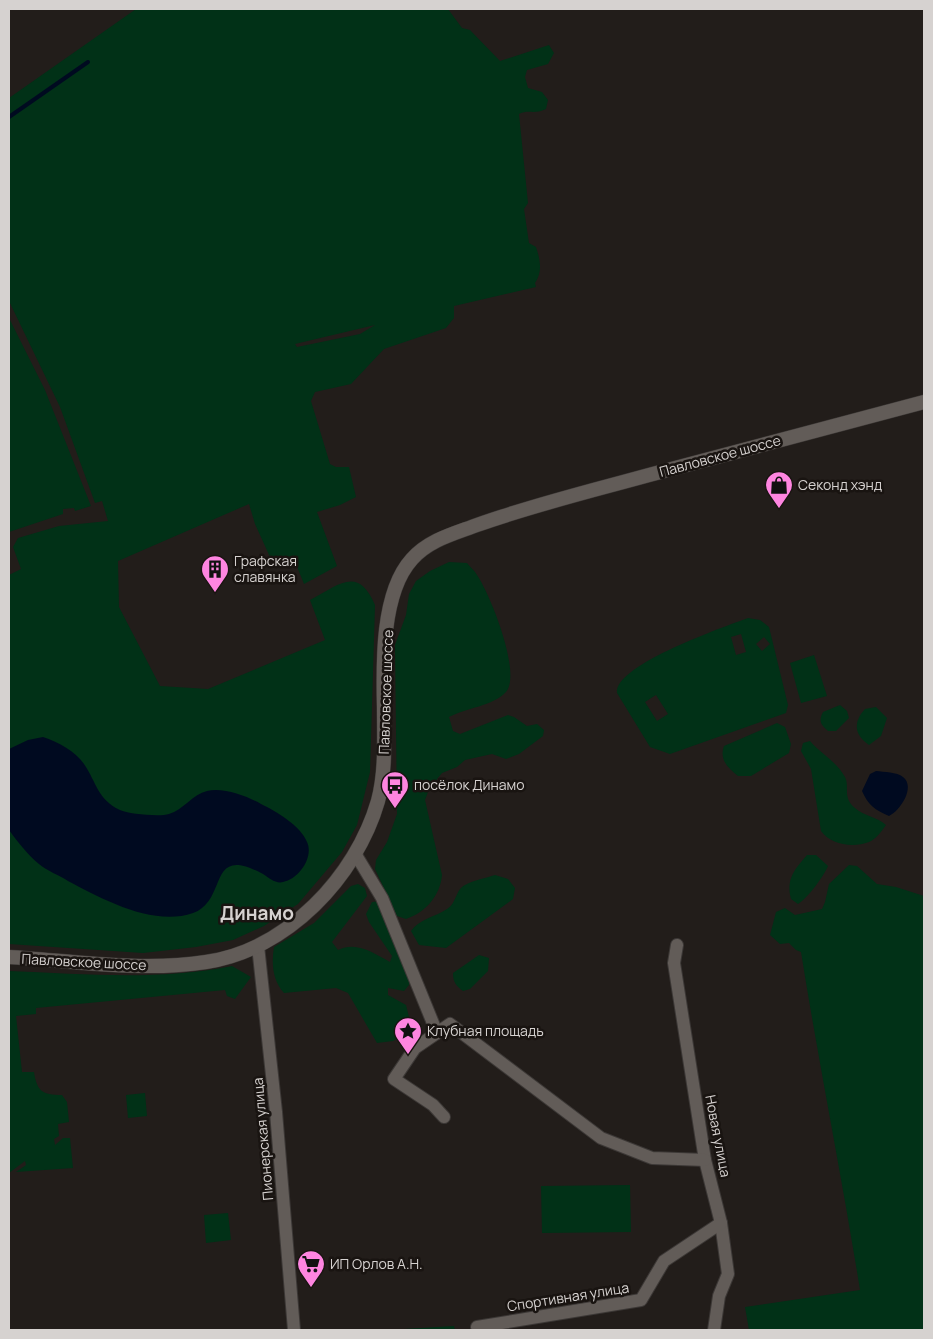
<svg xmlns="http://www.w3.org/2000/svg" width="933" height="1339" viewBox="0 0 933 1339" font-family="Manrope,sans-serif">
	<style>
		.green { fill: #013117; fill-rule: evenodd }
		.water { fill: #000a20 }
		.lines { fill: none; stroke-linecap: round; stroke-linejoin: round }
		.stream { stroke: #000a20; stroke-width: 4 }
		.minor-casing { stroke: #3c3836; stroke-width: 14 }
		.secondary-casing { stroke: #3c3836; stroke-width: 15 }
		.minor { stroke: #625c58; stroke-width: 12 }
		.secondary { stroke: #625c58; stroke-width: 14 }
		.labels { text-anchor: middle; stroke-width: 5; stroke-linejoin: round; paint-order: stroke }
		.street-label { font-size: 14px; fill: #d6d2d0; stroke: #191411 }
		.poi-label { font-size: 14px; fill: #d6d2d0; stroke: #191411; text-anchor: start }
		.district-label { font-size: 19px; font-weight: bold; fill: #d6d2d0; stroke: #191411 }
	</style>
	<rect width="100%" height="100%" fill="#221d1a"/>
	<!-- green -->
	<g class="green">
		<path d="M136 9H448L462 28 470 30 500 61 549 45 554 53 548 64 527 70 525 77 528 88 542 92 548 100 546 109C533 115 529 109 519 114L528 203 524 209 529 243 536 247C540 259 543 272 535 283L536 287 454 306V318L446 328 384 349 351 384 315 392 311 401 330 464 336 467H349L356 497 340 505 317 512 337 566 304 584 294 559 270 557 255 524 249 504 118 561 119 607 160 686 208 689 325 640 310 600C339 585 358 565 375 605L370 772 357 825 342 852 298 904 264 926 233 940 196 947 143 953 9 944V575L21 569 13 547 18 538 59 526 108 521 102 501 95 503 60 407 9 301V98ZM375 325 360 334 297 347 295 344Z"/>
		<path d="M9 318 45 390 91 506 75 511 74 508 63 509V514L9 532Z"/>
		<path d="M449 562 467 563C470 567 475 571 477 575 490 594 522 673 506 692 493 706 466 708 449 717L453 731 460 734 508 715 514 717 527 726 537 724 544 730 543 736 519 754 506 759 492 754 465 760 457 767 442 773 437 779 435 788 428 792 425 800 442 875C440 896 426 912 406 919L397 916 375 869 376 860 387 842 397 814 395 645 406 615 409 594 416 581 430 571Z"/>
		<path d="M748 618 760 620 769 627 788 705 786 713 670 754 650 747 617 693C614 665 724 627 748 618ZM741 634 746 652 736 655 731 637ZM764 637 770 644 762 651 756 644ZM656 695 668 714 657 721 645 702Z"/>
		<path d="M814 655 827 696 801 703 790 663Z"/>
		<path d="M840 705 847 711 849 718 836 731H828C821 725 818 721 823 712Z"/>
		<path d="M876 707 887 718 881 736 869 745C854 735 853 722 865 709Z"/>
		<path d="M777 723 785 727 791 744 789 753 751 776H738C728 768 719 760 724 746Z"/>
		<path d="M810 741C821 754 836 761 845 777 850 787 842 797 855 808 864 816 877 817 886 825 881 832 876 839 869 842 853 848 831 845 821 831L811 769 801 751 803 743Z"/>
		<path d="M807 855H816L828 866C824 876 807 899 798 904L791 899C786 879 794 870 807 855Z"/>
		<path d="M849 865 857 866 877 884 896 887 924 896V1330H749L745 1307 860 1290C842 1177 819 1065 801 952L796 950 789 943 780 944 770 935 776 912 785 908 795 915 822 909 825 902 829 884Z"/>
		<path d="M495 875 508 879 515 888 513 899 446 948 419 945 411 931C419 919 435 917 447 909 457 903 455 890 465 885 474 880 486 878 495 875Z"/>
		<path d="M358 884 365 888 367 896 332 942 338 950C357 941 373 953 390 962L392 956 369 922 366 914 372 902 381 901 409 971V985L404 991 388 988V995L406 1005 410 1021 406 1034 393 1041 377 1043 348 993 336 988 284 993C273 981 271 964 274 947L314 923 351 886Z"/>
		<path d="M479 955 489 958 488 971 470 989 463 991C456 986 453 982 453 973Z"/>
		<path d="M232 966 251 977 235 999 227 996 225 990 36 1008V1014L16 1016 22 1072H34C37 1091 42 1095 62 1095L67 1102 69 1122 58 1124 59 1136 54 1139 55 1145 63 1138H70L73 1168 16 1172 26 1165 25 1161 9 1173V971C84 974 158 981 232 966Z"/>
		<path d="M145 1093 147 1116 128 1118 126 1095Z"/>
		<path d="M630 1185 631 1232 542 1233 541 1186Z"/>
		<path d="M228 1213 231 1240 206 1243 204 1215Z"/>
		<path d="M454 1326 455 1330 404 1329Z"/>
	</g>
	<!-- water -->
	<g class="water">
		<path d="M43 737C58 742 75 751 84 764 97 783 97 799 120 810 128 814 160 817 169 814 183 810 193 794 207 791 223 787 247 796 261 804 276 811 301 826 307 842 314 857 299 879 283 882 276 884 269 878 263 874 206 843 229 900 193 913 153 927 102 899 68 881 59 875 47 871 39 864 28 855 17 841 9 830V749L28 740Z"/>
		<path d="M876 771C884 772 897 772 903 777 916 787 900 811 889 816 875 810 868 805 862 791L870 774Z"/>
	</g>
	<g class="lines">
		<!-- stream -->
		<path class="stream" d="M9 117 88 62"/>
		<!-- minor casing -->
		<g class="minor-casing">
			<g id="minor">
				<path d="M356 855 382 898 437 1033"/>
				<path d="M677 945 674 963 705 1160 721 1223 728 1274 719 1296 714 1330"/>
				<path d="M258 946 276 1112 294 1330"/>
				<path d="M444 1117 433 1105 394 1079 415 1048 450 1024 601 1138 652 1158 705 1160"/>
				<path d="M477 1327 641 1300 664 1261 721 1223"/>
			</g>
		</g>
		<!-- secondary casing -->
		<g class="secondary-casing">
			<path id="secondary" d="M9 957C74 961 142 972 206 962 287 950 356 877 378 801 386 771 384 739 384 708 383 665 381 593 412 559 429 540 453 534 477 525 533 505 591 491 649 475 741 451 832 426 924 402"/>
		</g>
		<!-- minor -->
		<use href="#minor" class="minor"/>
		<!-- secondary -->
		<use href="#secondary" class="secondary"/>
	</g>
	<!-- icons -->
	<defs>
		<g id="shop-pin" transform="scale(1.4375)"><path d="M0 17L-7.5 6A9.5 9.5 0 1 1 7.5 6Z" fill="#fe85e0" stroke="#191411"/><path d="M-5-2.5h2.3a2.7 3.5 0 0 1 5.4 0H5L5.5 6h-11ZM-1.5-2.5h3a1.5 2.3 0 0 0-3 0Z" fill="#111"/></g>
		<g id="building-pin" transform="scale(1.4375)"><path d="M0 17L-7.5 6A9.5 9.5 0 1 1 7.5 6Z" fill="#fe85e0" stroke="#191411"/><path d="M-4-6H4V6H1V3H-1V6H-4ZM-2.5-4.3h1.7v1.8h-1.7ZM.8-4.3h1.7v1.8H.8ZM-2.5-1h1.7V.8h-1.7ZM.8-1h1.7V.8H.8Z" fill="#111"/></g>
		<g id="bus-pin" transform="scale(1.4375)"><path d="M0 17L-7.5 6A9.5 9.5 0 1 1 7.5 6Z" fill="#fe85e0" stroke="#191411"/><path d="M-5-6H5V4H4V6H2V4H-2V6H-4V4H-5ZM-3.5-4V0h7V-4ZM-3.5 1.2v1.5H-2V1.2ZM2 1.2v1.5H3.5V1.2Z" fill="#111"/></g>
		<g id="sight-pin" transform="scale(1.4375)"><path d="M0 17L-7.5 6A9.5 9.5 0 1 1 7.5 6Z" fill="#fe85e0" stroke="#191411"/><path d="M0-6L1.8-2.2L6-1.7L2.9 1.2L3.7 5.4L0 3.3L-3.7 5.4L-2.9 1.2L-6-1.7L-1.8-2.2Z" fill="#111"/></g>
		<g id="supermarket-pin" transform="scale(1.4375)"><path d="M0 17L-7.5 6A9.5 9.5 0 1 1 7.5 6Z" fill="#fe85e0" stroke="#191411"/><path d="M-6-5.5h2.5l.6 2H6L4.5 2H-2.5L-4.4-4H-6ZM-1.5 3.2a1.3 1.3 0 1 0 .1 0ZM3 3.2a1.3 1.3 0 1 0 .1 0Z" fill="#111"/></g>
	</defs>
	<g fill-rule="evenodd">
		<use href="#shop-pin" x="779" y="485"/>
		<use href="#building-pin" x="215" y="569"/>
		<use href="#bus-pin" x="395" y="785"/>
		<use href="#sight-pin" x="408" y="1031"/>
		<use href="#supermarket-pin" x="311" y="1264"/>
	</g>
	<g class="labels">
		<!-- street labels -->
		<g class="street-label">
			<text transform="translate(720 456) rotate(-15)" y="5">Павловское шоссе</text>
			<text transform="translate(386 692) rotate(-88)" y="5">Павловское шоссе</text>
			<text transform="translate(84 962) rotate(3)" y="5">Павловское шоссе</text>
			<text transform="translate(718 1136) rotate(79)" y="5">Новая улица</text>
			<text transform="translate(263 1139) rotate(-95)" y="5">Пионерская улица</text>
			<text transform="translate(568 1297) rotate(-9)" y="5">Спортивная улица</text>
		</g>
		<!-- poi labels -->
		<g class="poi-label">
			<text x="798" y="490">Секонд хэнд</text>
			<text x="234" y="566">Графская<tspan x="234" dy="16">славянка</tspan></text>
			<text x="414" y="790">посёлок Динамо</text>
			<text x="427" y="1036">Клубная площадь</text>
			<text x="330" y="1269">ИП Орлов А.Н.</text>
		</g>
		<!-- district labels -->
		<g class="district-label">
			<text x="257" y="920">Динамо</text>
		</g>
	</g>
	<!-- border -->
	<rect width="933" height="1339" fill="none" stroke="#d6d2d0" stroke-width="20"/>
</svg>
